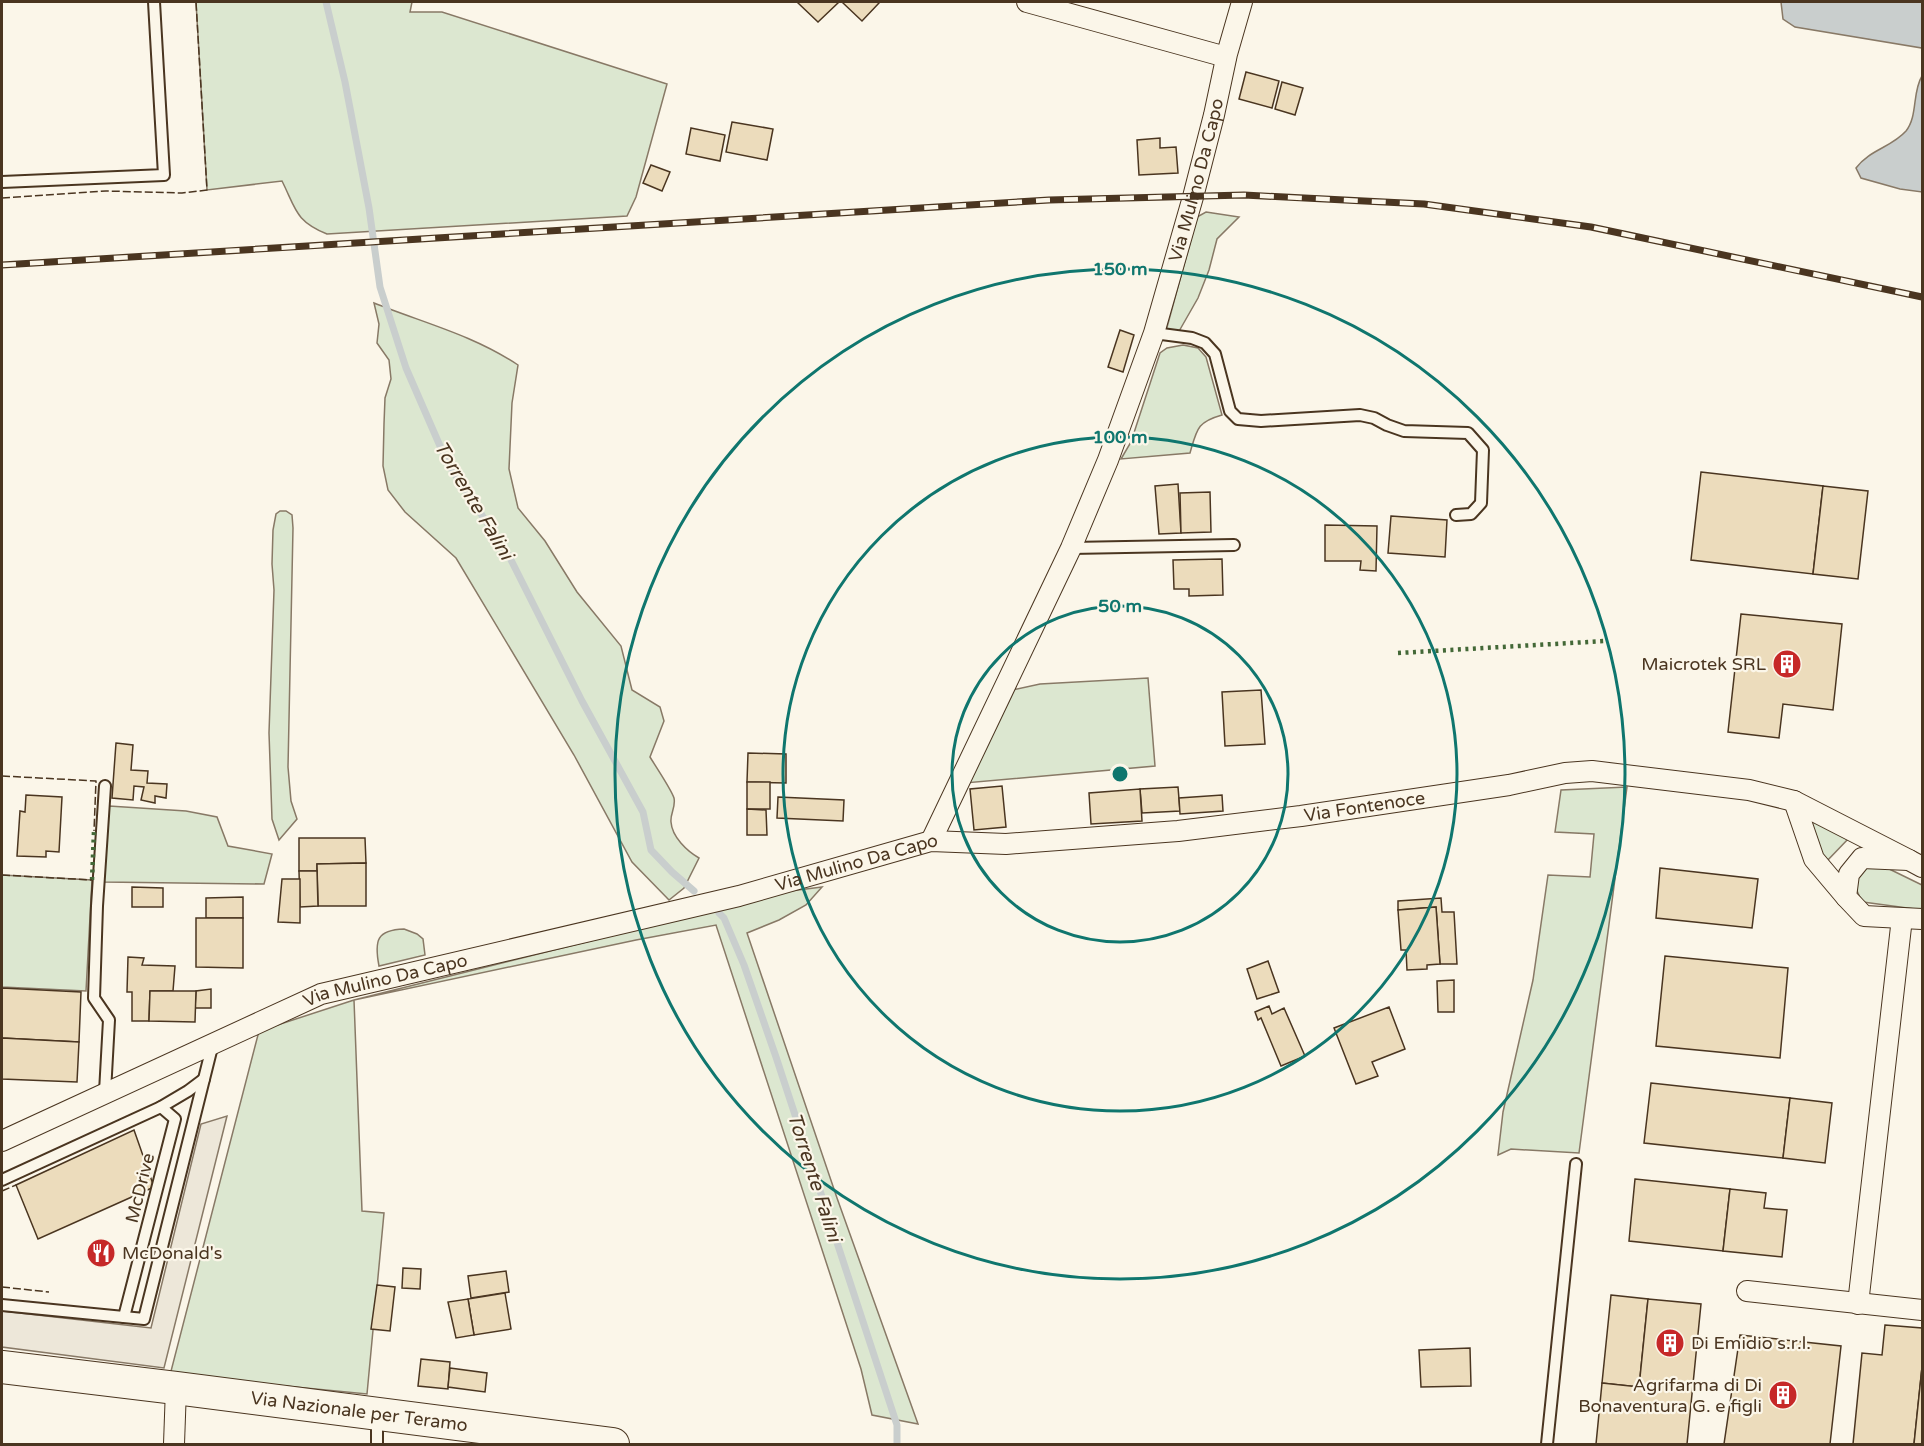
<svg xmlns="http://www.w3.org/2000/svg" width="1924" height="1446" viewBox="0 0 1924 1446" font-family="'Varela Round',sans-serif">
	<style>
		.green { fill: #dce7d0; stroke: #887966; stroke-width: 1.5 }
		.parking { fill: #ede7d9; stroke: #887966; stroke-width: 1.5 }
		.water { fill: #c9cecd; stroke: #887966; stroke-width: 1.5 }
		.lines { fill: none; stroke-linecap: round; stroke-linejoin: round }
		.stream { stroke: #c9cecd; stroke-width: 7 }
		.building { fill: #ecdcbc; stroke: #4a3520; stroke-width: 1.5 }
		.lane-casing { stroke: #4a3520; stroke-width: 14 }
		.street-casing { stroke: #4a3520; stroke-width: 22 }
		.primary-casing { stroke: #4a3520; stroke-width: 34 }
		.lane { stroke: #fbf6e9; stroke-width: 10 }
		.street { stroke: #fbf6e9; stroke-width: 20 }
		.primary { stroke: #fbf6e9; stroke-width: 32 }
		.rail-casing { stroke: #4a3520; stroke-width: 7 }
		.rail { stroke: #fbf6e9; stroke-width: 4.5; stroke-dasharray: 14; stroke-linecap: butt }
		.hedge { stroke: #436837; stroke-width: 4.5; stroke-dasharray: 3 4.5; stroke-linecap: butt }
		.fence { stroke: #4a3520; stroke-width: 1.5; stroke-dasharray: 8 3; stroke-linecap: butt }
		.ring { fill: none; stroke: #0f766e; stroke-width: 3 }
		.labels { text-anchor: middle; stroke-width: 4.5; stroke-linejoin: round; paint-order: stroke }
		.street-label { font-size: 18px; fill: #4a3520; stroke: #fbf6e9 }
		.poi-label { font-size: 18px; fill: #4a3520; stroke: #fbf6e9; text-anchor: end }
		.water-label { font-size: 20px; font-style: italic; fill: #4a3520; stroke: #fbf6e9 }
		.centre { fill: #0f766e; stroke: #fbf6e9; stroke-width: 3 }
		.ring-label { font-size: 18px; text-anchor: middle; font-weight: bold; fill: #0f766e; stroke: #fbf6e9; stroke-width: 4.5; stroke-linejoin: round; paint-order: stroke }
	</style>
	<rect width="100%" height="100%" fill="#fbf6e9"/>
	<!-- green -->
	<g class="green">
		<path d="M196 2H412L410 12H442L667 84 636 197 627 216 327 234C295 221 296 209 282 181L207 190Z"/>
		<path d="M1206 212 1239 217 1217 239 1209 270 1198 298 1178 333 1166 331 1197 217Z"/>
		<path d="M374 303C424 323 473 335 518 365L512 403 509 469 518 508 545 541 577 592 621 646 632 690 660 707 664 721 650 757C656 767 671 789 674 798 676 807 670 814 671 822 672 837 687 851 699 858L684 888 669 900 632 862 574 755 456 558 405 512 388 490 383 466 384 424 385 398 391 379 389 360 377 343 379 324Z"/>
		<path d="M1183 345 1198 348 1206 357 1222 415C1197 422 1197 429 1190 453L1121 459 1131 442 1160 353 1167 348Z"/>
		<path d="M280 511H286L292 515 293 528 288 767 291 801 297 819 279 840 272 819 269 733 274 590 272 564 273 530 276 514Z"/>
		<path d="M1148 678 1155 766 965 783 1012 690 1040 684Z"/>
		<path d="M1627 787 1579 1153 1511 1149 1498 1155 1503 1112 1533 980 1548 875 1590 877 1594 834 1555 832 1561 790Z"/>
		<path d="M109 806 186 811 217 817 228 846 272 854 264 884 104 882Z"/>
		<path d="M1814 819 1850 837 1824 864 1809 821Z"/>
		<path d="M1879 864 1922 885V910L1863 902C1854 889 1853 880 1862 867Z"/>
		<path d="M2 875 92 880 86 991 2 987Z"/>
		<path d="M822 887 806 905 779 920 747 933 837 1198 918 1424 872 1415 861 1369 716 925 636 940 354 1000 362 1211 384 1213 367 1394 170 1375 259 1031 354 1000 790 891Z"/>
		<path d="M404 929 417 934 423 939 425 955 379 966C374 940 377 930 404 929Z"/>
	</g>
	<!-- parking -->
	<path class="parking" d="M227 1116 164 1368 2 1347V1311L151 1328 201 1124Z"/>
	<!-- water -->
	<g class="water">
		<path d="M1781 2H1922V48L1795 27 1783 19Z"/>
		<path d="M1922 76V192L1900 189 1861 178 1856 168C1869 150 1892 147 1906 131 1918 116 1912 92 1922 76Z"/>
	</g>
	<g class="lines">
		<!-- stream -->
		<g class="stream">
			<path d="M326 2 345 82 369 208 380 287 406 368 447 462 510 558 582 701 643 812 651 850 672 872 694 891"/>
			<path d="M719 913 724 918 744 965 776 1057 897 1425V1444"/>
		</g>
	</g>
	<!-- building -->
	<g class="building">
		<path d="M797 2H839L818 22Z"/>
		<path d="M845 2H877L879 3 862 21 843 3Z"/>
		<path d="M1246 72 1279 81 1272 108 1239 99Z"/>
		<path d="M1282 82 1303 88 1295 115 1275 109Z"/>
		<path d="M732 122 773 129 767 160 726 152Z"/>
		<path d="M691 128 725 135 720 161 686 154Z"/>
		<path d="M1160 138V148L1176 147 1178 173 1139 175 1137 140Z"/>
		<path d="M651 165 670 172 662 191 643 183Z"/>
		<path d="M1120 330 1134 335 1123 372 1108 367Z"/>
		<path d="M1701 472 1823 486 1813 574 1691 560Z"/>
		<path d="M1178 484 1181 533 1159 534 1155 486Z"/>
		<path d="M1823 486 1868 491 1858 579 1813 574Z"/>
		<path d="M1210 492 1211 532 1181 533 1180 493Z"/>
		<path d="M1391 516 1447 520 1445 557 1388 553Z"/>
		<path d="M1325 525 1377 526 1376 571 1360 570 1361 561H1325Z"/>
		<path d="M1222 559 1223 595 1189 596V589H1174L1173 560Z"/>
		<path d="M1741 614 1842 624 1833 710 1783 704 1779 738 1728 732Z"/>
		<path d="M1261 690 1265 744 1225 746 1222 692Z"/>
		<path d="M116 743 133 745 131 770 148 771 147 783 167 784 166 798 155 796V803L141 800 144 787 134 786 133 800 112 798Z"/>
		<path d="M748 753 786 754V783L747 782Z"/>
		<rect x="747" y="782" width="23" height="27"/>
		<path d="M1002 786 1006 827 974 830 970 789Z"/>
		<path d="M1178 787 1180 811 1142 813 1140 789Z"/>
		<path d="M1140 789 1142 821 1091 824 1089 793Z"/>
		<path d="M26 795 62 797 59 852 46 851V857L17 856 20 811 25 812Z"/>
		<path d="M1222 795 1223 811 1180 814 1179 798Z"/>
		<path d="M778 797 844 800 843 821 777 818Z"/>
		<path d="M747 809 766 810 767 835H747Z"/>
		<path d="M299 838H365L366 863 317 864V871H299Z"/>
		<path d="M366 863V906H318L317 864Z"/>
		<path d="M1660 868 1758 879 1752 928 1656 918Z"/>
		<path d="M299 871H317L318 906 300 907Z"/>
		<path d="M282 879H300V923L278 922Z"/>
		<path d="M132 887 163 888V907H132Z"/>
		<path d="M243 897V918H206V898Z"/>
		<path d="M1441 898 1442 912H1454L1457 964H1440L1436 907 1398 910V901Z"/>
		<path d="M1436 907 1440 964 1427 965V969L1407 970 1406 950H1401L1398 910Z"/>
		<path d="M196 918H243V968L196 967Z"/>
		<path d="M1665 956 1788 968 1780 1058 1656 1046Z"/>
		<path d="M128 957 144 958 142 965 175 966 173 991H150L149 1021H132V992H127Z"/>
		<path d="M1268 961 1279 992 1257 999 1247 969Z"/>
		<path d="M1454 980V1012H1438L1437 981Z"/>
		<path d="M2 988 81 992 79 1042 2 1038Z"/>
		<path d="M211 989V1008H195L196 991Z"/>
		<path d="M150 991H196L195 1022 149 1021Z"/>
		<path d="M1269 1006 1272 1014 1284 1008 1305 1056 1281 1066 1261 1018 1258 1020 1255 1012Z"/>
		<path d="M1389 1007 1405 1049 1372 1062 1378 1076 1356 1084 1334 1028Z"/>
		<path d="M2 1038 79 1042 77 1082 2 1079Z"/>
		<path d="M1651 1083 1790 1098 1783 1158 1644 1143Z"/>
		<path d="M1790 1098 1832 1103 1825 1163 1783 1158Z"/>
		<path d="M134 1130 154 1187 38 1239 16 1185Z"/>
		<path d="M1635 1179 1730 1189 1723 1251 1629 1241Z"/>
		<path d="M1730 1189 1766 1193 1764 1208 1787 1210 1782 1257 1723 1251Z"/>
		<path d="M403 1268 421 1269 420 1289 402 1288Z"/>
		<path d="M506 1271 509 1292 471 1298 468 1276Z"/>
		<path d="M377 1285 395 1287 390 1331 371 1329Z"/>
		<path d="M505 1293 511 1329 474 1335 468 1299Z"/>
		<path d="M1611 1295 1648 1299 1639 1387 1602 1383Z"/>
		<path d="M468 1299 474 1335 456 1338 448 1302Z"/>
		<path d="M1648 1299 1701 1304 1687 1444H1596L1602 1383 1639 1387Z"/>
		<path d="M1885 1325 1922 1328V1367L1914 1444H1853L1862 1353 1882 1355Z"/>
		<path d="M1740 1335 1841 1346 1830 1444H1724Z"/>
		<path d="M1470 1348 1471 1386 1421 1387 1419 1350Z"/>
		<path d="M421 1359 450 1362 448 1389 418 1386Z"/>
		<path d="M1922 1367V1444H1914Z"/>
		<path d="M450 1368 487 1373 485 1392 448 1387Z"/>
	</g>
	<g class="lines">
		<!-- lane casing -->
		<g class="lane-casing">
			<g id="lane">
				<path d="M2 182 164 175 154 2"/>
				<path d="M1154 333 1192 338 1205 343 1215 354 1230 411 1238 419 1261 421 1360 415 1374 418 1387 425 1404 431 1468 433 1483 450 1481 503 1471 514 1456 515"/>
				<path d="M1071 548 1234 545"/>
				<path d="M105 786 97 906 94 998 109 1020 105 1092"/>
				<path d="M161 1107 188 1091 204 1079"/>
				<path d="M2 1180 161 1107 175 1119 124 1317"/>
				<path d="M2 1305 144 1319 213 1043"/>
				<path d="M377 1417V1444"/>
				<path d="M1547 1444 1576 1164"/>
			</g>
		</g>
		<!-- street casing -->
		<g class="street-casing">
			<g id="street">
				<path d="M1027 2 1226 57"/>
				<path id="s1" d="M931 841 1071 548 1108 460 1154 333 1193 197 1214 115 1227 54 1242 2"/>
				<path d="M1922 867 1909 860 1862 858 1849 874 1846 897 1864 916 1922 919"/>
				<path d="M1846 897 1814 859 1794 801 1909 860"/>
				<path id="s2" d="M2 1141 321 994 739 896 931 841 1006 844 1178 831 1301 816 1509 785 1565 773 1592 771 1749 790 1794 801"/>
				<path d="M1747 1291 1922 1310"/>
				<path d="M1858 1304 1902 918"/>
				<path d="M174 1444 176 1388"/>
			</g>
		</g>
		<!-- primary casing -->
		<g class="primary-casing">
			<g id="primary">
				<path id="s3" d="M2 1367 176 1388 613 1444"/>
			</g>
		</g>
		<!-- lane -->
		<use href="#lane" class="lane"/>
		<!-- street -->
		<use href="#street" class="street"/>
		<!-- primary -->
		<use href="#primary" class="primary"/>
		<!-- rail casing -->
		<g class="rail-casing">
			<path id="rail" d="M2 265 1049 200 1244 195 1424 204 1591 227 1922 297"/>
		</g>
		<!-- rail -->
		<use href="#rail" class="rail"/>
		<!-- hedge -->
		<g class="hedge">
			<path d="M1398 653 1605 641"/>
			<path d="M92 880 94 831"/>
		</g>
		<!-- fence -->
		<g class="fence">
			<path d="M2 198 106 191 182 193 207 190 196 2"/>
			<path d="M2 776 96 781 94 831"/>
			<path d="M2 875 92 880"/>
			<path d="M2 1191 16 1185"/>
			<path d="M2 1287 49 1292"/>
		</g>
	</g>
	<!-- distance rings -->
	<g class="ring">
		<circle cx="1120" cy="774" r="168"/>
		<circle cx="1120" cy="774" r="337"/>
		<circle cx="1120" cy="774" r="505"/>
	</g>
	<!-- icons -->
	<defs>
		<g id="building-disc" transform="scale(1.5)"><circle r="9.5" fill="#c62828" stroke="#fbf6e9"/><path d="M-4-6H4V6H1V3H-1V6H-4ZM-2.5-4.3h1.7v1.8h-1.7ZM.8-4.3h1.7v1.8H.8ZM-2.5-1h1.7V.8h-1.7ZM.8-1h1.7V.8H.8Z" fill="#fff"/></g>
		<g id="restaurant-disc" transform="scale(1.5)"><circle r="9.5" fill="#c62828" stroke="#fbf6e9"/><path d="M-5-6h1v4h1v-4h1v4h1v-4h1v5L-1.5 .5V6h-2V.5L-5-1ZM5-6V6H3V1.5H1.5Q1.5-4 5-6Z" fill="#fff"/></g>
	</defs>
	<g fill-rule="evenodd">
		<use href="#building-disc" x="1787" y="664"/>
		<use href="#restaurant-disc" x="101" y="1253"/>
		<use href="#building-disc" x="1670" y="1343"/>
		<use href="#building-disc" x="1783" y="1395"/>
	</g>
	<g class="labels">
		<!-- street labels -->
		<g class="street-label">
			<text dy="6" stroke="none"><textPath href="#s1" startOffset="714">Via Mulino Da Capo</textPath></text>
			<text dy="6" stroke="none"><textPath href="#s2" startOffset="1416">Via Fontenoce</textPath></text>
			<text dy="6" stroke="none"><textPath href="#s2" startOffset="903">Via Mulino Da Capo</textPath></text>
			<text dy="6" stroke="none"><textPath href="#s2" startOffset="417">Via Mulino Da Capo</textPath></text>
			<text transform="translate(140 1188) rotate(-76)" y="6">McDrive</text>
			<text dy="6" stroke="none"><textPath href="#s3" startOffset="360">Via Nazionale per Teramo</textPath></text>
		</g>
		<!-- poi labels -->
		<g class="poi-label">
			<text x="1766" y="670">Maicrotek SRL</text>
			<text x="122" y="1259" text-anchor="start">McDonald's</text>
			<text x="1691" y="1349" text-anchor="start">Di Emidio s.r.l.</text>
			<text x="1762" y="1391">Agrifarma di Di<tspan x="1762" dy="21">Bonaventura G. e figli</tspan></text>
		</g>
		<!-- water labels -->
		<g class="water-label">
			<text transform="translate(474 500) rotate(59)" y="7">Torrente Falini</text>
			<text transform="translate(815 1177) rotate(72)" y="7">Torrente Falini</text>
		</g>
	</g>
	<circle cx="1120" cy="774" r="9" class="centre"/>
	<g class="ring-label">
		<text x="1120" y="275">150 m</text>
		<text x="1120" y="443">100 m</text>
		<text x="1120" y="612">50 m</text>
	</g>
	<!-- border -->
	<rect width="1924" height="1446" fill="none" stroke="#4a3520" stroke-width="6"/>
</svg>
